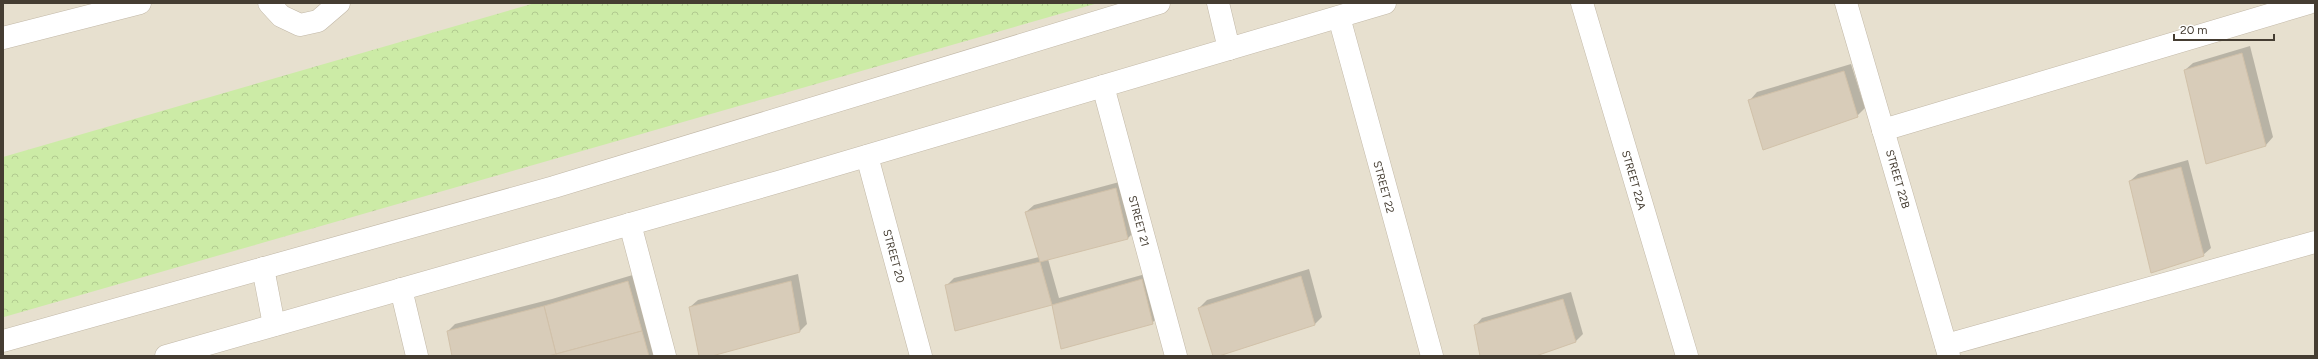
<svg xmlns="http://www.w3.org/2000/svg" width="2318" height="359" viewBox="0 0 2318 359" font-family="Figtree,sans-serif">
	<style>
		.residential { fill: #e7e0cf }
		.forest { fill: url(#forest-crowns) }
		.shadow { fill: #0003 }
		.building { fill: #d8ccb9; stroke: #d1c1a9 }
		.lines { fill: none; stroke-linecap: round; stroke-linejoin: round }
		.minor-casing { stroke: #c2b8a7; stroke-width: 23 }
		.minor { stroke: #fff; stroke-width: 22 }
		.labels { text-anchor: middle; stroke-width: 3; stroke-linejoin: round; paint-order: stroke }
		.street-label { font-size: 11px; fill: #453d32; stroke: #fff }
	</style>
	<defs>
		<pattern id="forest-crowns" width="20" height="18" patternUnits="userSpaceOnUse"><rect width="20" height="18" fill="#cceba6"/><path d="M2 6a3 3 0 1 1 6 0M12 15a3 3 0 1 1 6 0" fill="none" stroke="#b1ca8f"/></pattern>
	</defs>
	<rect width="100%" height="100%" fill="#f3eee2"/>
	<!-- residential -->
	<rect class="residential" x="3" y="3" width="2312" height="353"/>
	<!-- forest -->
	<path class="forest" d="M535 3H1098L4 317 3 157Z"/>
	<!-- shadow -->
	<g class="shadow">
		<path d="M2250 46 2273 137 2266 145 2206 163 2185 70 2193 63Z"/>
		<path d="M1851 64 1865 108 1857 116 1750 100 1757 92Z"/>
		<path d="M2188 160 2211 248 2203 255 2130 181 2138 174Z"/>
		<path d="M1123 181 1135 231 1128 238 1048 259 1059 298 1149 273 1160 315 1152 323 1062 348 1052 304 956 330 947 285 954 278 1039 257 1026 212 1034 205Z"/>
		<path d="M1309 269 1322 317 1315 324 1214 356 1199 308 1207 300Z"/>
		<path d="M636 274 658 356H557V353L544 356H453L448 331 455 324 552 299Z"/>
		<path d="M798 274 807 324 800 331 709 356H700L690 307 698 300Z"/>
		<path d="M1571 292 1583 334 1575 342 1533 356H1481L1475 326 1482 318Z"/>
	</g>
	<!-- building -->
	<g class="building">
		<path d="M2242 53 2266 146 2206 164 2184 70Z"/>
		<path d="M1844 71 1858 117 1763 150 1748 100Z"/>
		<path d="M2181 167 2204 256 2151 273 2129 181Z"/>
		<path d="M1116 188 1128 239 1040 262 1025 212Z"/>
		<path d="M1040 262 1052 305 955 331 945 285Z"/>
		<path d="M1301 276 1315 325 1219 356H1213L1198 308Z"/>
		<path d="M1142 279 1153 324 1061 349 1052 305Z"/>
		<path d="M628 281 642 331 556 354 544 306Z"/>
		<path d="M791 281 800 332 712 356H699L689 307Z"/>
		<path d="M1563 299 1576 342 1536 356H1480L1474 325Z"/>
		<path d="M544 306 556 354 548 356H452L447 331Z"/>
		<path d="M642 331 649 356H556V354Z"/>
	</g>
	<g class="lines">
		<!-- minor casing -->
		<g class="minor-casing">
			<g id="minor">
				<path d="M269 3 281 16 300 25 318 21 339 3"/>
				<path d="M1218 3 1229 49"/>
				<path d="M1582 3 1687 356"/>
				<path d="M1846 3 1949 356"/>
				<path d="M1339 17 1432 356"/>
				<path d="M3 38 140 3"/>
				<path d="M1103 86 1176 356"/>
				<path d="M1883 130 2309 3"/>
				<path d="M867 156 921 356"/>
				<path d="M630 224 665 356"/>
				<path d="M263 268 274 325"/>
				<path d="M401 289 417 356"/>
				<path d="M3 341 554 187 1159 3"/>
				<path d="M1946 345 2315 242"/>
				<path d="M166 356 778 182 1385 3"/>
			</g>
		</g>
		<!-- minor -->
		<use href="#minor" class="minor"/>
	</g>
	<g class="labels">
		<!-- street labels -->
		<g class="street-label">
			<text transform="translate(1898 179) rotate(74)" y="4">STREET 22B</text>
			<text transform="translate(1634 180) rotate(74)" y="4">STREET 22A</text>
			<text transform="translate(1384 187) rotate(75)" y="4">STREET 22</text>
			<text transform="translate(1139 221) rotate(75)" y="4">STREET 21</text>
			<text transform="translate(894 256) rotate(75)" y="4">STREET 20</text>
		</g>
	</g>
	<!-- border -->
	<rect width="2318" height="359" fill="none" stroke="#453d32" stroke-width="8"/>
	<!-- scale -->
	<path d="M2174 34v6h100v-6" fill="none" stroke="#453d32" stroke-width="2"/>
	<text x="2180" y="34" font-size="12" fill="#453d32" stroke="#ffffff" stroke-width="3" paint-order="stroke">20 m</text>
</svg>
